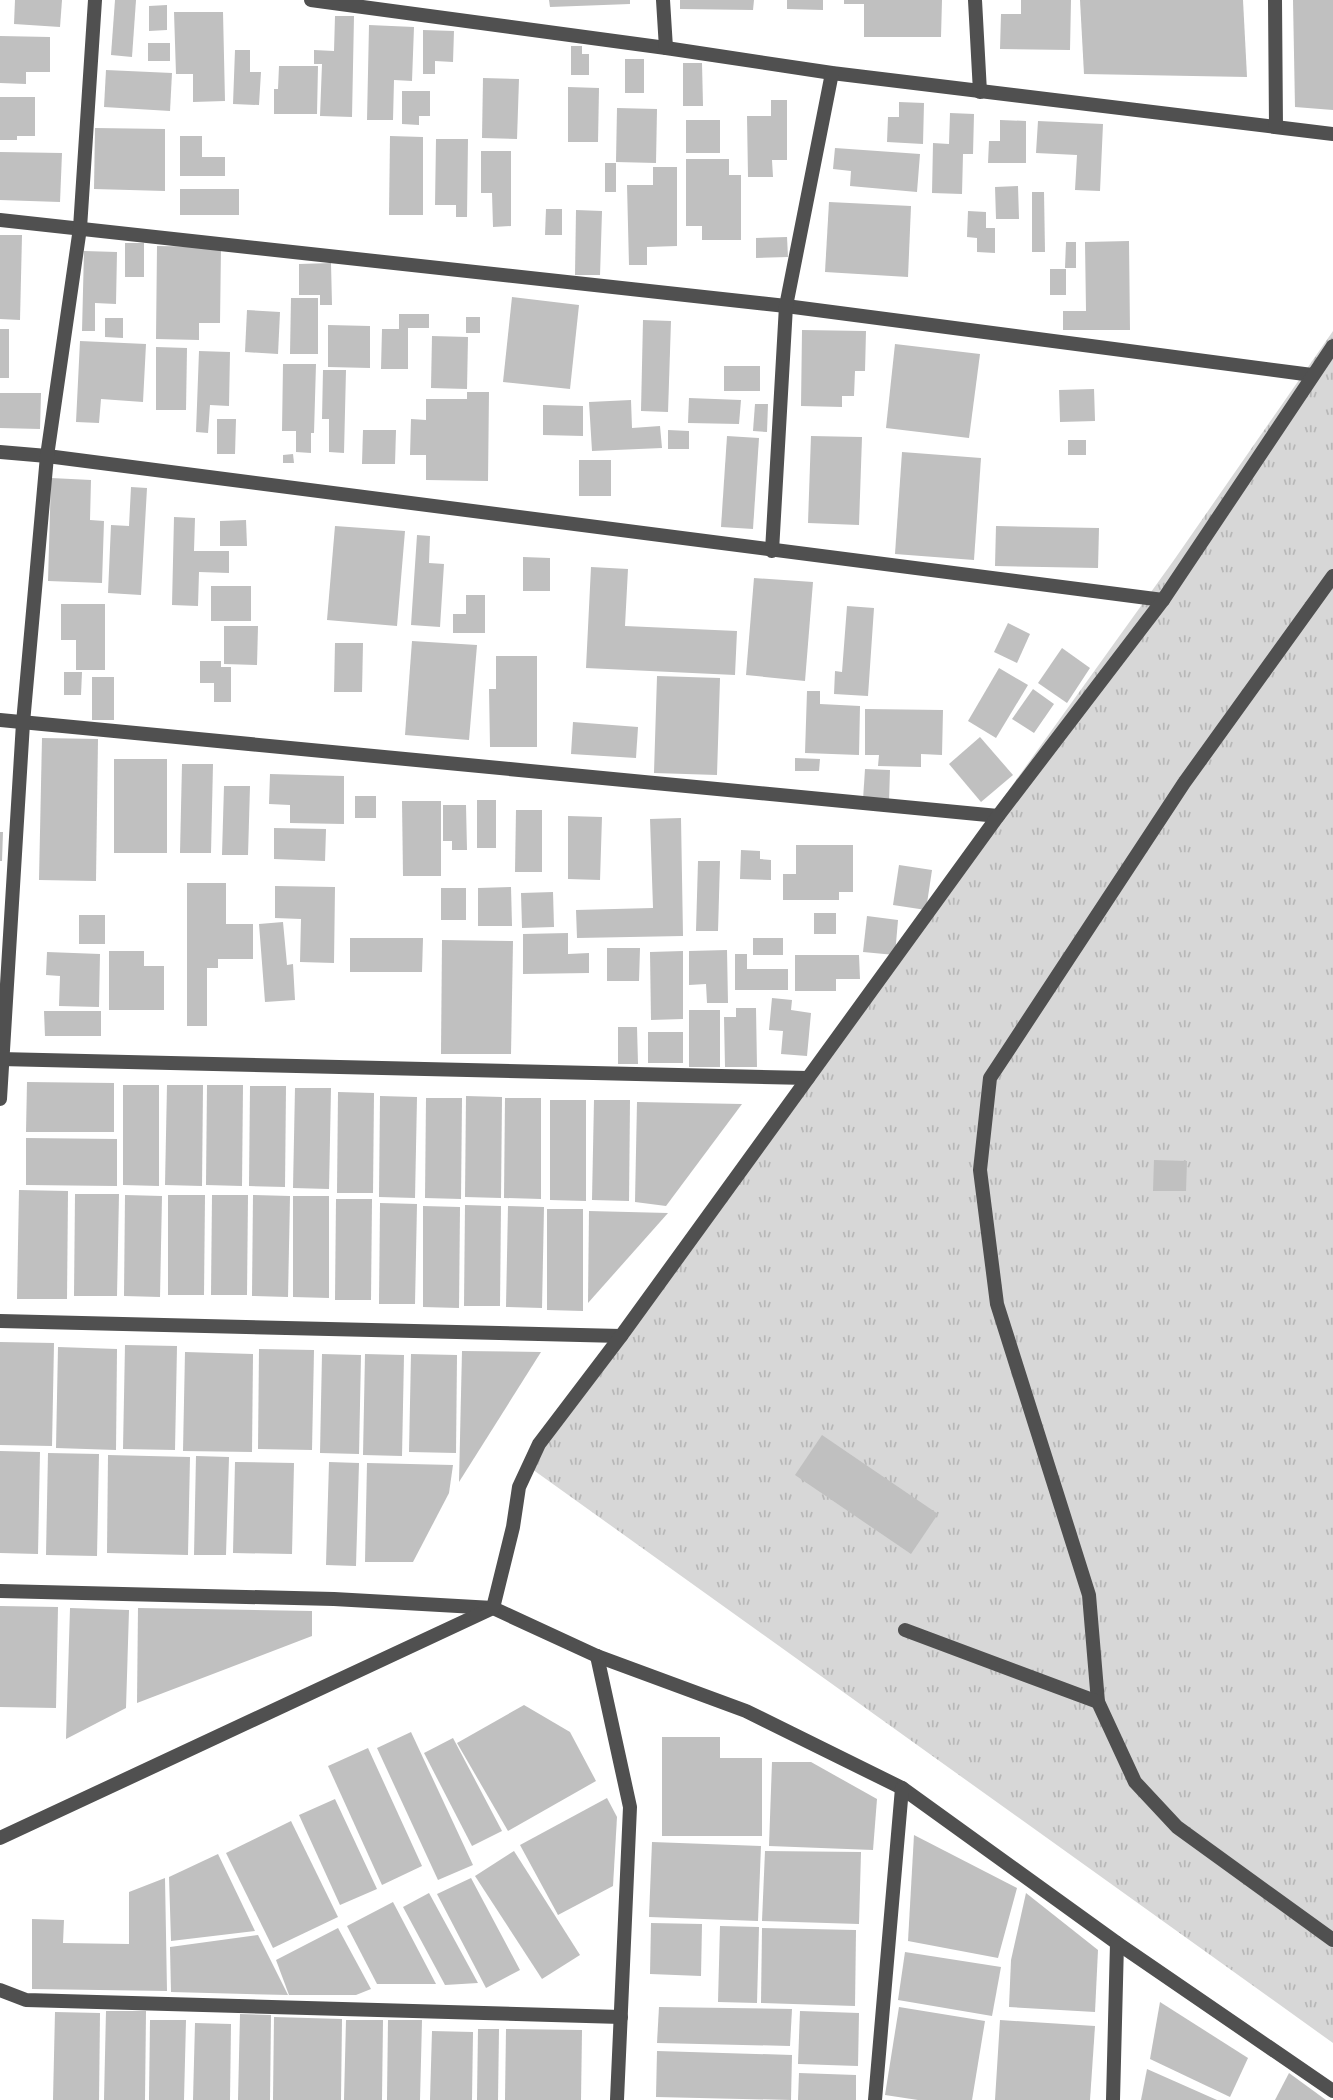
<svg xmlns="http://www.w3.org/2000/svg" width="1333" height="2100" viewBox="0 0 1333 2100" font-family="Overpass,sans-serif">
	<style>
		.grass { fill: url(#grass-tufts) }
		.building { fill: #c0c0c0 }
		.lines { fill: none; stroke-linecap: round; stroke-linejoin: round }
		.service { stroke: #505050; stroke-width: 14 }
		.minor { stroke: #505050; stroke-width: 14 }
	</style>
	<defs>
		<pattern id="grass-tufts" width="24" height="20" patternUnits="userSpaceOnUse" patternTransform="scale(1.75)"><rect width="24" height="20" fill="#d7d7d7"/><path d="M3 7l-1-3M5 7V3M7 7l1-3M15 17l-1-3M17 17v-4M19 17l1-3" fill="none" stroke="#b7b7b7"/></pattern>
	</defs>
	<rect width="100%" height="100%" fill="#fff"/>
	<!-- grass -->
	<path class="grass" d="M1333 331V2043L525 1464 1174 560Z"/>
	<!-- building -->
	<g class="building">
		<path d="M15 0H62L60 27 14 24Z"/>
		<path d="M115 0H136L132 57 111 55Z"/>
		<path d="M549 0H630V4L550 7Z"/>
		<path d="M680 0H754L753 10 680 9Z"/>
		<path d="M787 0H823V10L787 9Z"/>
		<path d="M844 0H942L941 37H864V4H844Z"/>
		<path d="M1021 0H1071L1070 50 1000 49 1001 14H1021Z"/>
		<path d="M1080 0H1243L1247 77 1084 74Z"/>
		<path d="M1293 0H1333V110L1295 107Z"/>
		<path d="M167 5V30L149 31V6Z"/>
		<path d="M174 12H223L225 101 193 102V74H176Z"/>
		<path d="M335 16H354L352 117 320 116 322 64H314V50L334 51Z"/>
		<path d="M369 25 414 27 412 81 394 80 393 120H367Z"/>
		<path d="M423 30 454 31 453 62 435 61V74H423Z"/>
		<path d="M0 36 50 37V72H26V84L0 83Z"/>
		<rect x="148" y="43" width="22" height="18"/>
		<path d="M571 46H582V54H589V75H571Z"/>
		<path d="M235 50H250V72H261L259 105 233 104Z"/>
		<rect x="625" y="59" width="19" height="34"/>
		<path d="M683 63H702L703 106H683Z"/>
		<path d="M279 66H318L317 114H274V89H278Z"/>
		<path d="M106 70 172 73 170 111 104 107Z"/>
		<path d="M483 78 519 79 517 139 482 138Z"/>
		<path d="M568 87 599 88 598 142H568Z"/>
		<path d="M402 91H430V116H419V125L402 124Z"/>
		<path d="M0 97H35V136H17V140H0Z"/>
		<path d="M771 100H787V160H772L773 177H748L747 116H771Z"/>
		<path d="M899 102 924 103 923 144 887 142 888 117H899Z"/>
		<path d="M617 108 657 109 656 163 616 162Z"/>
		<path d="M950 113 974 114 973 154H963L962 194 932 193 933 143 949 144Z"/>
		<rect x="686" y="120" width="34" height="33"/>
		<path d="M1000 120 1026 121V163H988L989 141H1000Z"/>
		<path d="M1038 121 1103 124 1100 191 1075 190 1077 155 1036 153Z"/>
		<path d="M95 128 165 129V191L94 189Z"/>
		<path d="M180 136H202V157H225V176H180Z"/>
		<path d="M390 136 423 137V215H389Z"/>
		<path d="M436 139H468L467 217H456V205H435Z"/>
		<path d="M835 148 920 154 917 192 850 186 851 171 833 169Z"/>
		<path d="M481 151H511V226L493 227 492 193H481Z"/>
		<path d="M0 152 62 153 60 202 0 200Z"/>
		<path d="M686 159H729V175H741V240H702V226H686Z"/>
		<rect x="605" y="163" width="11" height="29"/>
		<path d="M653 167H677V246L647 247V265H629L627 185H653Z"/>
		<path d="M1018 186 1019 219H996L995 187Z"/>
		<rect x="180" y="189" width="59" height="26"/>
		<path d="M1032 192H1044L1045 252H1032Z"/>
		<path d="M829 202 911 206 908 277 825 272Z"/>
		<path d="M546 209H562V235H545Z"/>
		<path d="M576 210 602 211 600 275H575Z"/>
		<path d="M968 211 986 212V228H995V253L977 252V238L967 237Z"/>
		<path d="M0 235H22L20 320 0 319Z"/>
		<path d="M787 237 788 257 756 258V238Z"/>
		<path d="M1129 241 1130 330H1063V311H1086L1085 242Z"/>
		<path d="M1066 242H1076V268H1065Z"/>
		<rect x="125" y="243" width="19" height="34"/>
		<path d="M157 246 221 247 220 323H199V340L156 339Z"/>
		<path d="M84 251 117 252 116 304 95 303V331H82Z"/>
		<path d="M331 263 332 305H320V295H299V264Z"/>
		<rect x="1050" y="269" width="16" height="26"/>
		<path d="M512 297 579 305 570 389 503 382Z"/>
		<path d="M291 298H318V354H290Z"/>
		<path d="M247 310 280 312 278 354 245 352Z"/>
		<path d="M399 314H429V328H408V369H381L382 329H399Z"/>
		<rect x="466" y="317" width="14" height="16"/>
		<path d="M105 318H123V338L105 337Z"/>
		<path d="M643 320 671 321 668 412 641 411Z"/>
		<path d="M328 325 370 326V368L328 367Z"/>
		<rect x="0" y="329" width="9" height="49"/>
		<path d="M802 330 866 331 865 371H855L854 396H842V407L801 406Z"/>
		<path d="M432 336 468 337 467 389 431 388Z"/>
		<path d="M80 341 146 344 143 402 101 399 99 423 76 422Z"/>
		<path d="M895 344 980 354 969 438 886 428Z"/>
		<path d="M156 347 187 348 186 410H156Z"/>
		<path d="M199 351 230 352 229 406 210 405 208 433 196 432Z"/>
		<path d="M283 364H316L314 433H311V453L296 452V431H282Z"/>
		<rect x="724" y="366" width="36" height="25"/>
		<path d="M323 370H346L344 453 329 452V419H322Z"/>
		<path d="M1094 389 1095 421 1060 422 1059 390Z"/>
		<path d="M467 392H489L488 481 426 480V455H410L411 419 426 420V399H467Z"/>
		<path d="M0 393H41L40 429 0 428Z"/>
		<path d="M689 398 741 400 739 424 688 423Z"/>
		<path d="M631 400 632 428 660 426 662 448 592 451 589 402Z"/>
		<path d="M755 404H768L767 432 753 431Z"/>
		<path d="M543 405 583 406V436L543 435Z"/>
		<path d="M217 419H236L235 454H217Z"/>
		<path d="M363 430H396L395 464H362Z"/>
		<path d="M668 430 689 431V449H668Z"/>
		<path d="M727 436 759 438 753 529 721 527Z"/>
		<path d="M811 436 862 437 859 525 808 523Z"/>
		<rect x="1068" y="440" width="18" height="15"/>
		<path d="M902 452 981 458 974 560 895 554Z"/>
		<path d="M293 454 294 463H283V455Z"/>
		<rect x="579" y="460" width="32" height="36"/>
		<path d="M51 478 91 480 90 520 104 521 102 583 48 581Z"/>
		<path d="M131 487 147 488 141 595 108 593 111 525 129 526Z"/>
		<path d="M174 517 195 518 194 551H229V573L199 572 198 606 172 605Z"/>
		<path d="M246 520 247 546H220V521Z"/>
		<path d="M335 526 405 531 397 626 327 620Z"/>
		<path d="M996 526 1099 528 1098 568 995 566Z"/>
		<path d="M417 535 430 536 429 563 444 564 440 627 411 625Z"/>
		<path d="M523 557 550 558V591H523Z"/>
		<path d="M591 567 628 569 625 626 737 631 735 675 586 668Z"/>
		<path d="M754 578 813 582 805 681 746 675Z"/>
		<rect x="211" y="586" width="40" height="35"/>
		<path d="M466 595H485V633H453V614H466Z"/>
		<path d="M61 604H105V670H76V640H61Z"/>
		<path d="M847 606 874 608 868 696 834 694 835 671 842 672Z"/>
		<path d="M1008 623 1030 634 1017 663 994 652Z"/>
		<path d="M224 626H258L257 665 224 664Z"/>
		<path d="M412 641 477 645 469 740 405 735Z"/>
		<path d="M335 643H363L362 692H334Z"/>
		<path d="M1062 648 1090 668 1067 703 1038 683Z"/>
		<path d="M496 656H537V747H490L489 689H496Z"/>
		<path d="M200 661H221V667H231V702H214V683H200Z"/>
		<path d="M999 668 1028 685 996 738 968 721Z"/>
		<path d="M64 672H82L81 695H64Z"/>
		<path d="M657 676 720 678 717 775 654 773Z"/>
		<rect x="92" y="677" width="22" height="43"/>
		<path d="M1033 689 1054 704 1034 733 1012 719Z"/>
		<path d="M807 691H820V704L860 706 859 755 805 753Z"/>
		<path d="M865 709 943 710 942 755 921 754V767L878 766 879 755H865Z"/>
		<path d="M573 722 638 727 636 758 571 754Z"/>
		<path d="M980 737 1013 775 981 802 949 764Z"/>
		<path d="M42 738 98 739 96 881 39 880Z"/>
		<path d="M795 758 820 759 819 771H795Z"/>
		<rect x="114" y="759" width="53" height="94"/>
		<path d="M182 764H213L211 853H180Z"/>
		<path d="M865 769 890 770 889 801 863 800Z"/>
		<path d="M270 774 344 776V824L290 823V805L269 804Z"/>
		<path d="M224 786H250L248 855H222Z"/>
		<rect x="355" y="796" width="21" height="22"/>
		<rect x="477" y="800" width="19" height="48"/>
		<path d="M402 801H441V876H403Z"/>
		<path d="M443 805H466L467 850H452V841H443Z"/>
		<path d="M516 810H542V872H515Z"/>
		<path d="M568 816 602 817 600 880 568 879Z"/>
		<path d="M681 818 683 936 577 938 576 910 653 908 650 819Z"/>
		<path d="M274 828 326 829 325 861 274 859Z"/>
		<path d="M0 832H3L2 861H0Z"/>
		<path d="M796 845H853V892H839V900H783V874H796Z"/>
		<path d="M741 850 760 851V859L771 860V880L740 879Z"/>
		<path d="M698 861H720L718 931H696Z"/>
		<path d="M899 865 932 870 926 910 893 905Z"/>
		<path d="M187 883H226V924H253V959H218V968H207V1026H187Z"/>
		<path d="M275 886 335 887 334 963 300 962 301 919 275 918Z"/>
		<path d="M511 887 512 926H478V888Z"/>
		<rect x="441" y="888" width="25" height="32"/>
		<path d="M553 892 554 927 522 928 521 893Z"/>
		<rect x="814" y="913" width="22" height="21"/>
		<rect x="79" y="915" width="26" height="29"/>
		<path d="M867 916 898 920 895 955 863 952Z"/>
		<path d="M283 922 287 965 293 964 295 1000 265 1002 259 924Z"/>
		<path d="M568 933V954L589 953V973L523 974V934Z"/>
		<path d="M350 938H423L422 972H350Z"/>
		<rect x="753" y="938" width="30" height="17"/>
		<path d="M442 940 513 941 511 1054H441Z"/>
		<path d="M607 948H640L639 981H607Z"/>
		<path d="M727 950 728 1003H707L706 984 689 985V951Z"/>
		<path d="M109 951H144V966H164V1010H109Z"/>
		<path d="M683 951V1019L651 1020 650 952Z"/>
		<path d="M47 952 100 954 99 1007 59 1006 60 976 46 975Z"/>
		<path d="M735 954H747V969H788V990H735Z"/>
		<path d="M795 955H859L860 979H836V991H795Z"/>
		<path d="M772 998 792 1000 791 1010 811 1013 807 1056 781 1054 783 1031 769 1030Z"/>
		<path d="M736 1008H756L757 1067H725L724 1017H736Z"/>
		<rect x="689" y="1010" width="31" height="57"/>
		<path d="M44 1011H101V1036H45Z"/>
		<path d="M618 1027H637L638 1064H618Z"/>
		<rect x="648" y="1032" width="35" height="31"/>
		<path d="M27 1082 114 1083V1132H26Z"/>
		<path d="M123 1085H159V1186L123 1185Z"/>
		<path d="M167 1085H203L202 1186 165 1185Z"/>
		<path d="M207 1085H243L242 1186 206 1185Z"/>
		<path d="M250 1086H286L285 1187 249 1186Z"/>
		<path d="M295 1088H331L329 1189 293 1188Z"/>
		<path d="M338 1092 374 1093 373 1193H337Z"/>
		<path d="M380 1096 417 1097 415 1198 379 1197Z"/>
		<path d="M466 1096 502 1097 501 1198 465 1197Z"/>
		<path d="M426 1098H462L461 1199 425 1198Z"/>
		<path d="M505 1098H541V1199L504 1198Z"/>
		<path d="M550 1100H586V1201L550 1200Z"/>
		<path d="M594 1100H630L629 1201 592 1200Z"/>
		<path d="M637 1102 742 1104 666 1206 635 1202Z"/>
		<path d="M26 1138 117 1139V1186L26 1185Z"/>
		<path d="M1154 1160 1187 1161 1186 1191H1153Z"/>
		<path d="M19 1190 68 1191 67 1299H17Z"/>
		<path d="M75 1194H119L117 1296H74Z"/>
		<path d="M125 1195 162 1196 160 1297 124 1296Z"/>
		<path d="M168 1195H205L204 1295H168Z"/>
		<path d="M212 1195H248L247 1295H211Z"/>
		<path d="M253 1195 290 1196 288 1297 252 1296Z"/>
		<path d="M293 1196H329V1298L293 1297Z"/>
		<path d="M336 1199H372L371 1300H335Z"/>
		<path d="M380 1203 417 1204 415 1304H379Z"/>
		<path d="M465 1205 501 1206 500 1306H464Z"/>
		<path d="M423 1206 460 1207 459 1308 423 1307Z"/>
		<path d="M508 1206 544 1207 542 1308 506 1307Z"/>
		<path d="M547 1209H583V1311L547 1310Z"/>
		<path d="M589 1211 668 1213 588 1303Z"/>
		<path d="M0 1342 54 1343 52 1446 0 1445Z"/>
		<path d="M125 1345 177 1346 175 1450 123 1449Z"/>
		<path d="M58 1347 117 1349 116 1450 56 1448Z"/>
		<path d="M259 1349 314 1350 312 1450 258 1449Z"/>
		<path d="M462 1351 541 1352 459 1482Z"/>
		<path d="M185 1352 253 1354 252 1452 183 1451Z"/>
		<path d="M322 1354 361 1355 359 1454 320 1453Z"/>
		<path d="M365 1354 404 1355 402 1456 363 1455Z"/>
		<path d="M411 1354 457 1355 456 1453 409 1452Z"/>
		<path d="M822 1435 938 1514 911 1554 795 1475Z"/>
		<path d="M0 1451 40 1452 38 1554 0 1553Z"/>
		<path d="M48 1453 99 1454 97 1556 46 1555Z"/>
		<path d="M108 1455 190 1457 188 1555 107 1553Z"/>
		<path d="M196 1456 229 1457 226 1555H194Z"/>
		<path d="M235 1462 294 1463 292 1554 233 1553Z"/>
		<path d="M329 1462 359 1463 356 1566 326 1565Z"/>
		<path d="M367 1463 453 1465 449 1493 413 1562H365Z"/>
		<path d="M0 1606 58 1607 56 1708 0 1707Z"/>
		<path d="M70 1608 129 1610 126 1708 66 1739Z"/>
		<path d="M138 1608 312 1611V1636L137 1703Z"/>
		<path d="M524 1705 570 1732 596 1781 508 1831 457 1743Z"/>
		<path d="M411 1732 473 1865 438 1880 377 1748Z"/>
		<path d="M662 1737H720V1758H762V1836H662Z"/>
		<path d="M453 1738 502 1831 472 1846 424 1753Z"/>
		<path d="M368 1748 422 1866 382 1885 328 1766Z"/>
		<path d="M772 1762H811L877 1799 873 1850 769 1846Z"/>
		<path d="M607 1798 617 1817 613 1886 558 1915 520 1845Z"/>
		<path d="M335 1799 377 1889 340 1905 299 1815Z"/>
		<path d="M291 1821 338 1917 273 1948 226 1853Z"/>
		<path d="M914 1835 1017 1888 998 1958 908 1941Z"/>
		<path d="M652 1842 761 1846 758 1921 649 1917Z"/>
		<path d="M514 1851 580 1955 542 1979 475 1876Z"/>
		<path d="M765 1851 861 1852 859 1924 762 1921Z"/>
		<path d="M218 1854 255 1931 171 1941 169 1877Z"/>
		<path d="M165 1878 167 1991 32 1989V1919L64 1920 63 1943 129 1944V1892Z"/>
		<path d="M471 1878 520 1970 486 1988 437 1894Z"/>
		<path d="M429 1893 478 1983 445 1985 403 1907Z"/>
		<path d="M1026 1893 1098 1950 1095 2012 1009 2007 1011 1960Z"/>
		<path d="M393 1902 436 1984H377L347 1926Z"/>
		<path d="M651 1923 702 1924 701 1976 650 1974Z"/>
		<path d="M720 1926 759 1927 757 2003 718 2002Z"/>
		<path d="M338 1928 371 1989 356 1995H289L276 1960Z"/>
		<path d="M762 1928 856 1930 855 2006 761 2003Z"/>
		<path d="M258 1935 288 1995 171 1992 170 1947Z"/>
		<path d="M905 1952 1001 1967 992 2016 898 2000Z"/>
		<path d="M1160 2002 1248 2058 1230 2097 1150 2059Z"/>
		<path d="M659 2007 792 2009 790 2046 657 2043Z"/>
		<path d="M899 2007 985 2021 972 2100H918L885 2095Z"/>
		<path d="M106 2011H146L145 2100H104Z"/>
		<path d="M800 2011 859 2013 858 2066 798 2064Z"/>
		<path d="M55 2012 100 2013 99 2100H53Z"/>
		<path d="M240 2014 271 2015 270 2100H238Z"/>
		<path d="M274 2017 342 2019 341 2100H273Z"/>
		<path d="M150 2020H186L184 2100H149Z"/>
		<path d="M346 2020H383L382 2100H344Z"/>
		<path d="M388 2020H422L420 2100H387Z"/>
		<path d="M1000 2020 1095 2026 1090 2100H995Z"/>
		<path d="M195 2023 231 2024 230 2100H193Z"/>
		<path d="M478 2029H499L498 2100H477Z"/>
		<path d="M506 2029 582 2030 581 2100H505Z"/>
		<path d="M432 2031 473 2032 472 2100H430Z"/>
		<path d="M657 2051 792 2055 791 2100 656 2097Z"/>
		<path d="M1147 2069 1217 2100H1141Z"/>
		<path d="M799 2073 856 2075V2100H798Z"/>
		<path d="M1289 2073 1326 2100H1275Z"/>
	</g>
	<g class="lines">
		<!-- service -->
		<g class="service">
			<path d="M1333 576 1184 783 990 1078 980 1170 997 1304 1089 1595 1098 1702 1135 1782 1177 1827 1333 1940"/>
			<path d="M905 1630 1098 1702"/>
		</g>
		<!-- minor -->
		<g class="minor">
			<path d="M311 0 666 48 832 73 1333 134"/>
			<path d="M663 0 666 48"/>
			<path d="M975 0 980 92"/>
			<path d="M1275 0 1276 127"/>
			<path d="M0 220 786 306 1312 375"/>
			<path d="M0 452 47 456 1163 600"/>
			<path d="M772 551 786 306 832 73"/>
			<path d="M0 720 998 816"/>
			<path d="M0 1059 808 1078"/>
			<path d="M0 1099 23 723 47 456 80 228 95 0"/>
			<path d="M0 1321 621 1336"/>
			<path d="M0 1591 334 1599 493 1608 597 1656 746 1711 902 1788 1117 1943 1333 2091"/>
			<path d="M597 1656 630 1807 617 2100"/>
			<path d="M0 1838 493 1608 513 1527 519 1487 539 1444 621 1336 998 816 1163 600 1333 346"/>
			<path d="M0 1990 26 2000 621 2017"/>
			<path d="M875 2100 902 1788"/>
			<path d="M1113 2100 1117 1943"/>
		</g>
	</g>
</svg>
